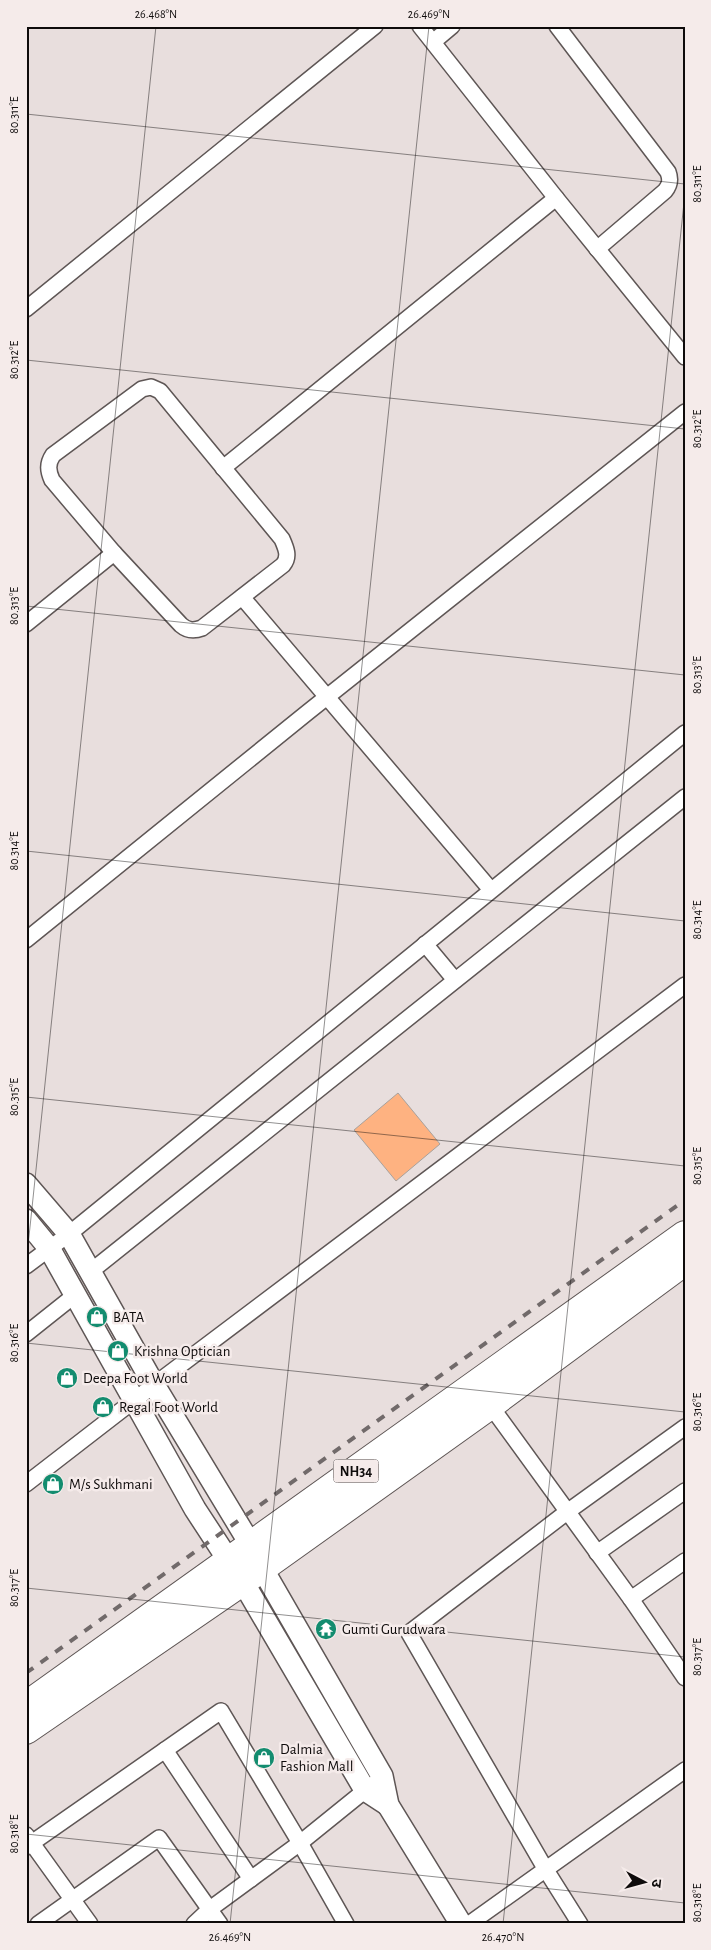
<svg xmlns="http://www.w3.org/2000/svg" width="711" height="1950" viewBox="0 0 711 1950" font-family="'Alegreya Sans','Noto Sans Devanagari',sans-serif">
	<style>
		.building { fill: #feb281; stroke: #a8a19c }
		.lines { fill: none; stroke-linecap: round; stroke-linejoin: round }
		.street-casing { stroke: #5e5655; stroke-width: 18 }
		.secondary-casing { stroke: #5e5655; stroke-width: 24 }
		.highway-casing { stroke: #5e5655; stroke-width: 30 }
		.street { stroke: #fff; stroke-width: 15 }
		.secondary { stroke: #fff; stroke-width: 21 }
		.highway { stroke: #fff; stroke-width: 28 }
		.rail { stroke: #716a6a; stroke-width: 4; stroke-dasharray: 9 9; stroke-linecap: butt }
		.ticks { fill: none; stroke: #0e0b0b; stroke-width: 1; stroke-opacity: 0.45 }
		.labels { text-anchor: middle; stroke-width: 5; stroke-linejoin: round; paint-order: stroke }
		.shield { fill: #f5ebea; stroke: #534e4e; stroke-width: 1 }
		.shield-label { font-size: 14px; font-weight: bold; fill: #0e0b0b }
		.poi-label { font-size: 15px; fill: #0e0b0b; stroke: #f5ebea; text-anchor: start }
		.neatline { fill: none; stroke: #0e0b0b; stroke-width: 2 }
		.ticks-label { font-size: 12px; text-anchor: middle; fill: #0e0b0b }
	</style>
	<rect width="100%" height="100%" fill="#e8dedd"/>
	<!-- building -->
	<path class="building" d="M398 1093 440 1144 396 1181 354 1130Z"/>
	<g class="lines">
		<!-- street casing -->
		<g class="street-casing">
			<g id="street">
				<path d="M420 26 556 198 685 357"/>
				<path d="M557 26 668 172C671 180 670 185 665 191L597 249"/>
				<path d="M433 42 452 26"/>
				<path d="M26 309 375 26"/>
				<path d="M151 387 160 391 282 539C286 548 290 557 283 565L202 628C194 631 188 631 181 625L114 553 52 480C48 471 47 464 53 455L142 389Z"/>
				<path d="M223 468 556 198"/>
				<path d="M242 597 491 890"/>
				<path d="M26 624 114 553"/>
				<path d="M26 940 308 712 685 412"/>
				<path d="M425 944 455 980"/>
				<path d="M26 1266 69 1234 685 733"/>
				<path d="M90 1272 685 797"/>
				<path d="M26 1334 75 1295"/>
				<path d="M490 1405 631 1599 685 1678"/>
				<path d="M26 1484 154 1385 685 985"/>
				<path d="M597 1553 685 1491"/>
				<path d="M631 1599 685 1561"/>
				<path d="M165 1750 251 1879"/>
				<path d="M26 1835 90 1924"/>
				<path d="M26 1847 221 1711 300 1843 346 1924"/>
				<path d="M38 1924 159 1838 220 1924"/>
				<path d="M194 1924 210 1909 300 1843 373 1784"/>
				<path d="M469 1924 685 1770"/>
				<path d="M580 1924 546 1870 409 1633 567 1512 685 1427"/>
			</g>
		</g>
		<!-- secondary casing -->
		<g class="secondary-casing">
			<g id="secondary">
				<path d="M26 1184 69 1234 154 1385 252 1547"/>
				<path d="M26 1220 49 1248 195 1509 229 1561"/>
				<path d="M262 1568 382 1776 388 1805 461 1924"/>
				<path d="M243 1582 365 1790 388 1805"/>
			</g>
		</g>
		<!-- highway casing -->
		<g class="highway-casing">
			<g id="highway">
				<path d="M26 1706 685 1235"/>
				<path d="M26 1730 262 1568 490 1405 685 1261"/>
			</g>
		</g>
		<!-- street -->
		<use href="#street" class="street"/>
		<!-- secondary -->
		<use href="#secondary" class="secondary"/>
		<!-- highway -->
		<use href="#highway" class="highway"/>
		<!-- rail -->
		<path class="rail" d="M26 1673 685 1200"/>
	</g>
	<!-- ticks -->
	<path class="ticks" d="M26 114 685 184M26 360 685 429M26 606 685 675M26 851 685 921M26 1097 685 1166M26 1265 156 26M26 1343 685 1412M26 1588 685 1657M26 1834 685 1903M230 1924 429 26M503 1924 685 193"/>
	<!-- icons -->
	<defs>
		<g id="shop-disc" transform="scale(1.125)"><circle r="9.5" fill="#138c6f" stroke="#f5ebea"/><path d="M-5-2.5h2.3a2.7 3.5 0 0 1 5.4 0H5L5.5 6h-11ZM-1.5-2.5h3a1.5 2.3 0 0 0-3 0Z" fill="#fff"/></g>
		<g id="temple-disc" transform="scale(1.125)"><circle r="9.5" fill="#138c6f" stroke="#f5ebea"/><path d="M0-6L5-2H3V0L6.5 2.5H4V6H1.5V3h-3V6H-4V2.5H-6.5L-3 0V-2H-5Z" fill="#fff"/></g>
	</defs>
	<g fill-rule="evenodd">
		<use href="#shop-disc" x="97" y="1317"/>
		<use href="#shop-disc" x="118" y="1351"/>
		<use href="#shop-disc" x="67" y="1378"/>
		<use href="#shop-disc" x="103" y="1407"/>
		<use href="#shop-disc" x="53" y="1484"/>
		<use href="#temple-disc" x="326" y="1629"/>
		<use href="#shop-disc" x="264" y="1758"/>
	</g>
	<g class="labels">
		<!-- shield labels -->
		<rect class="shield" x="333.5" y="1459.5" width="45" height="23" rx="4"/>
		<g class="shield-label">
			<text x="356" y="1476">NH34</text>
		</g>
		<!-- poi labels -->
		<g class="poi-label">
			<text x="113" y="1322">BATA</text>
			<text x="134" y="1356">Krishna Optician</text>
			<text x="83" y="1383">Deepa Foot World</text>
			<text x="119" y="1412">Regal Foot World</text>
			<text x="69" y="1489">M/s Sukhmani</text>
			<text x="342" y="1634">Gumti Gurudwara</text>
			<text x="280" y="1754">Dalmia<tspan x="280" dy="17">Fashion Mall</tspan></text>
		</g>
	</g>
	<!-- border -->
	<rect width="711" height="1950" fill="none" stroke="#f5ebea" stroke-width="55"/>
	<!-- north arrow -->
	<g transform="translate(644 1882) rotate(96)" stroke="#f5ebea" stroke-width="4" paint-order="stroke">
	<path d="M0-4L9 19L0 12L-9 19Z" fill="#0e0b0b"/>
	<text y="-8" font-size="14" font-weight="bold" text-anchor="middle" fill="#0e0b0b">उ</text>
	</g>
	<rect x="28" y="28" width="656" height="1894" class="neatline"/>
	<g class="ticks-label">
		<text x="156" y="18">26.468°N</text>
		<text x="429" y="18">26.469°N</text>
		<text transform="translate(14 115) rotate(-90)" y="4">80.311°E</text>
		<text transform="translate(697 184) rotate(-90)" y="4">80.311°E</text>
		<text transform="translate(14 360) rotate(-90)" y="4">80.312°E</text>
		<text transform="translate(697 429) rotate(-90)" y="4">80.312°E</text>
		<text transform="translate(14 606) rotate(-90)" y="4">80.313°E</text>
		<text transform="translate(697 675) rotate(-90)" y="4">80.313°E</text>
		<text transform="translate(14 851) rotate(-90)" y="4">80.314°E</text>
		<text transform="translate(697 920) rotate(-90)" y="4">80.314°E</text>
		<text transform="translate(14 1097) rotate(-90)" y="4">80.315°E</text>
		<text transform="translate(697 1166) rotate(-90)" y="4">80.315°E</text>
		<text transform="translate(14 1343) rotate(-90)" y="4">80.316°E</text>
		<text transform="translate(697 1412) rotate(-90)" y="4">80.316°E</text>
		<text transform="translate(14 1588) rotate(-90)" y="4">80.317°E</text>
		<text transform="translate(697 1657) rotate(-90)" y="4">80.317°E</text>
		<text transform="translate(14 1834) rotate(-90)" y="4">80.318°E</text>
		<text transform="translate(697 1903) rotate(-90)" y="4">80.318°E</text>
		<text x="230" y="1941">26.469°N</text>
		<text x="503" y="1941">26.470°N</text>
	</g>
</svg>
